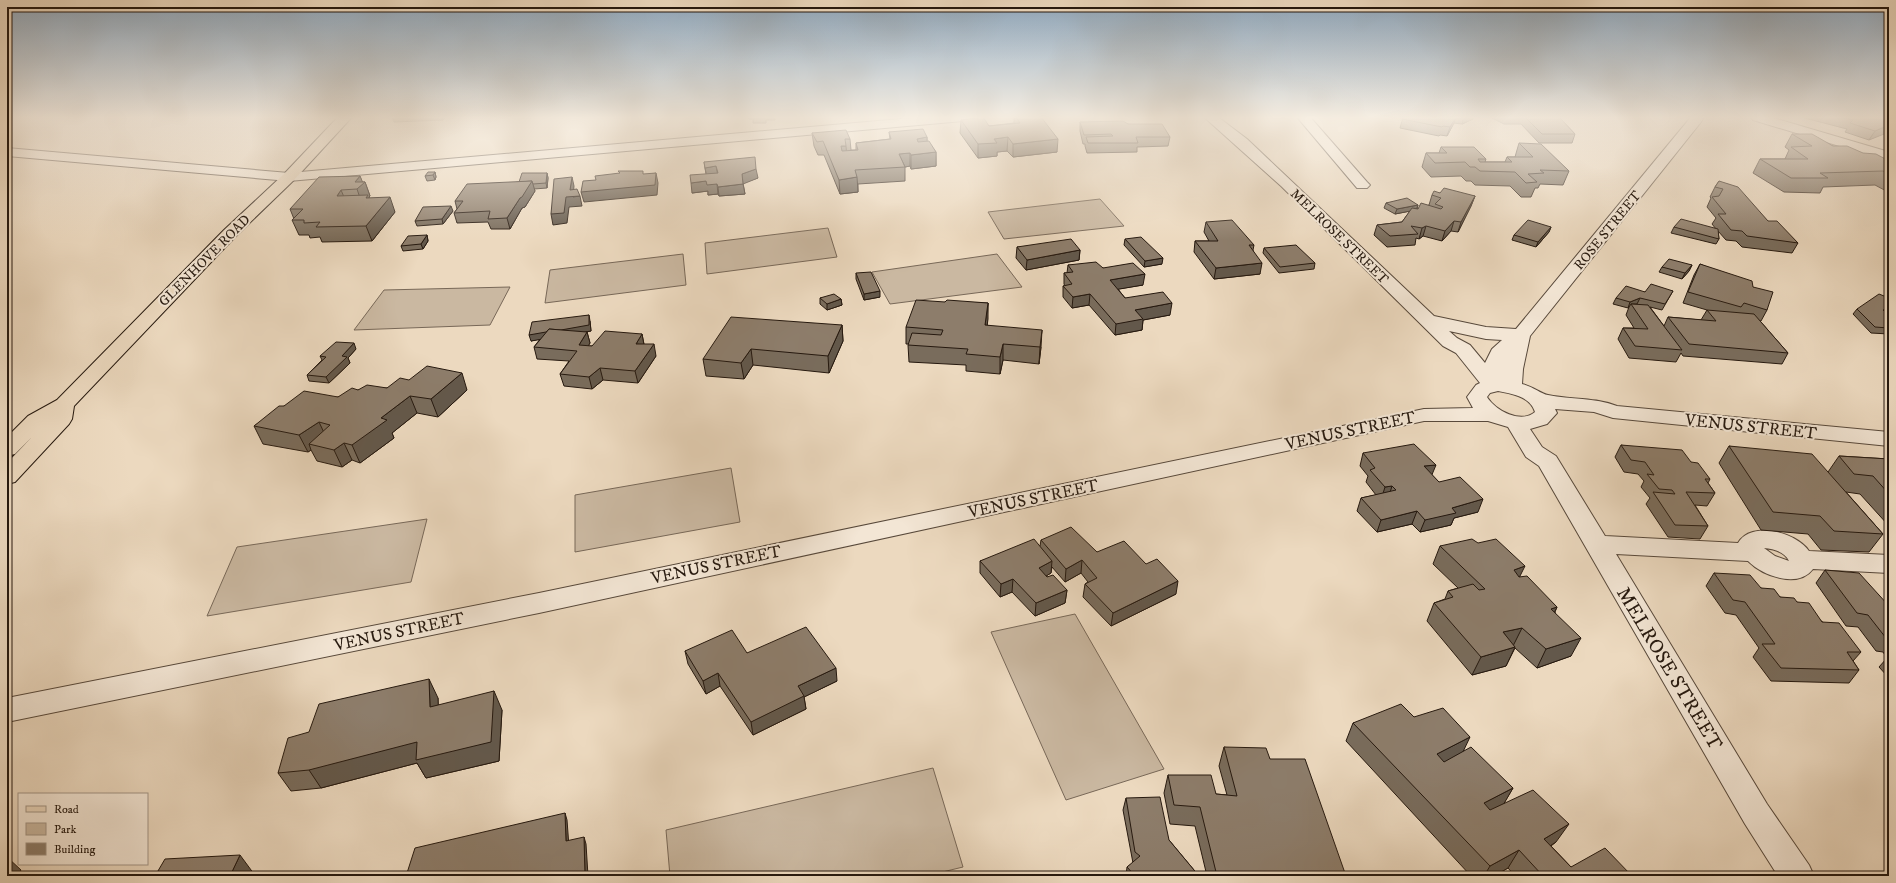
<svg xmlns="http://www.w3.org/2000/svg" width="1896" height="883" viewBox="0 0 1896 883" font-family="'IM FELL DW Pica',serif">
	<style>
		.green { fill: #cab8a1; stroke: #786858 }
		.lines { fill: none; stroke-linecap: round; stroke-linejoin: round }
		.minor-casing { stroke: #58493b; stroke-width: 2 }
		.major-casing { stroke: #26190f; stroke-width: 2 }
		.minor { fill: #f3e6d5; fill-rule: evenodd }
		.major { fill: #ecd9bf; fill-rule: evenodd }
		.wall { fill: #796c5c; stroke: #26190f }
		.shaded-wall { fill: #63584b; stroke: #26190f }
		.building { fill: #8d7d6b; stroke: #26190f }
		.labels { text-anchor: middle; stroke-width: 4; stroke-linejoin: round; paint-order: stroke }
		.far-street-label { font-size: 14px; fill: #26190f; stroke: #f3e6d5 }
		.street-label { font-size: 17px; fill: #26190f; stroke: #f3e6d5 }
		.near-street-label { font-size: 20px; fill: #26190f; stroke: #f3e6d5 }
	</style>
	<rect width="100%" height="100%" fill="#ecd9bf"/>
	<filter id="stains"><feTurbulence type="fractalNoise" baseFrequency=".005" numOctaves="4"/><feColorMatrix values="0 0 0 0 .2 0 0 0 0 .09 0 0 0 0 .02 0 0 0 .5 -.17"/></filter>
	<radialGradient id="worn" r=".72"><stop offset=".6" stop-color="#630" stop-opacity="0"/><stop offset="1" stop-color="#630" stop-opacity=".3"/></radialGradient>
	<!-- green -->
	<g class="green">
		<path d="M1100 199 1124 226 1004 239 988 212Z"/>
		<path d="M828 228 837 257 707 274 705 243Z"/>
		<path d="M683 254 686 285 545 303 550 270Z"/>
		<path d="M997 254 1022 287 890 304 872 272Z"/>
		<path d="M510 287 490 325 354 330 384 290Z"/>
		<path d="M731 468 740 522 575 552V495Z"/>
		<path d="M427 519 411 582 207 616 237 547Z"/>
		<path d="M1075 614 1164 769 1066 800 991 632Z"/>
		<path d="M933 768 963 867 926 876H670L666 830Z"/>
	</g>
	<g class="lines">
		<!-- minor casing -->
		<g class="minor-casing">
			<g id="minor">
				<path d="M923 117H970L968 120 963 121 289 181 7 156V148L289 173Z"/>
				<path d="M1204 117H1218L1247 139 1434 316 1486 327 1516 329 1691 117H1701L1703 119 1701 122 1530 336 1523 369 1522 384C1532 386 1541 394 1548 395 1571 400 1594 397 1617 406L1889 432V446L1613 418 1594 412 1555 409 1557 413 1547 424 1530 429 1542 447 1556 456 1605 536 1738 543C1751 520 1796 532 1809 551L1889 555V573L1813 569C1798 589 1763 576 1748 561L1616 554 1767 804 1809 865 1814 876H1778L1745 824 1539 466 1526 457 1508 427 1488 421H1424L539 613 7 722V698L539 593 1424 409 1473 408 1467 397 1476 385 1480 383 1456 353 1443 346 1281 186ZM1449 331 1486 339 1502 340 1492 349 1485 363 1470 345 1457 338ZM1498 391C1512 394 1530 396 1535 412 1521 424 1496 411 1487 397L1490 393ZM1764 548C1774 549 1785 552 1789 561L1775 556Z"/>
				<path d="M1297 117H1310L1367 182 1370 185 1367 188H1357Z"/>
				<path d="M1751 117H1770L1889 152V161L1753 120Z"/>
			</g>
		</g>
		<!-- major casing -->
		<g class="major-casing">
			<path id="major" d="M338 117H352L294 180 236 236 74 406 72 419 69 424 15 482 7 484V463L32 437 15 454 7 456V437L28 416 57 400 224 230 284 174Z"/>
		</g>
		<!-- minor -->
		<use href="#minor" class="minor"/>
		<!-- major -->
		<use href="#major" class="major"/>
	</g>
	<!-- wall -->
	<g class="wall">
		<path d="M392 117H446L443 120 394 122Z"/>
		<path d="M748 117H775V120H766V123H753V119H749Z"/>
		<path d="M1014 117H1041L1057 152 1013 157 1007 151 997 152V156L978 158 960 133 961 120 989 126 1014 123Z"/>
		<path d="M1403 117H1473V119L1462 124 1454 123 1447 136 1440 135 1439 136 1400 128Z"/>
		<path d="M1801 117H1889L1869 140 1845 132 1847 129Z"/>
		<path d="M1492 118V117H1559L1575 134 1572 143H1539L1521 124H1504Z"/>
		<path d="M1080 122 1128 124 1170 137 1168 146 1137 147V152L1087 153 1085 146V144H1083L1080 131Z"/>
		<path d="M889 132 927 137V141L936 152V166L911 169 910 166 905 167V181L858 184V192L840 194 824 155H818L814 146 812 133 850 139 851 150H856V143L890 139Z"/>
		<path d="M1792 134 1833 146 1889 161V192H1888L1875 185 1823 187 1820 193 1784 192 1753 173 1760 159H1785L1789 150 1785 147Z"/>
		<path d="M1519 143 1569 171 1563 185 1540 184 1538 188H1535L1531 197H1521L1510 186 1475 185 1471 181H1466L1461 176 1431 177 1422 167 1426 153H1439L1441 147 1486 159 1485 162H1505L1507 157H1515Z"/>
		<path d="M704 162 758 178 743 183 745 194 719 196 718 194 708 195V191L692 193 706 174Z"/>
		<path d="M435 172 436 177 435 180 427 181 425 176Z"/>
		<path d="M547 173 548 178 547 188 534 189 535 191 525 207 522 208 510 229H491L488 222 457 223 454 213 457 209 455 201Z"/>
		<path d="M360 176 362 182H365L370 196 369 197V198L395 212 372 241 322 242 320 237 310 238 309 235H299L292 220 294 219 290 209Z"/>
		<path d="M1719 181 1768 221 1798 243 1792 253 1742 247 1736 241 1726 240 1718 231 1719 239 1716 244 1671 233 1674 227 1716 229 1712 224 1716 218 1707 207 1711 198 1710 197 1715 187Z"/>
		<path d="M1440 193 1475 196 1471 206 1458 232 1451 231 1442 241 1423 236 1419 239 1416 238 1415 245 1387 247 1374 235 1377 225 1402 222 1410 211 1395 214 1384 208 1386 203 1418 205 1417 209H1418L1429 205 1432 195Z"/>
		<path d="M453 211 443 224 417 226 415 221Z"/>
		<path d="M1206 222 1254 245 1253 250 1260 274 1214 279 1194 252 1195 241H1209L1204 232Z"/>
		<path d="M1551 227 1549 232 1536 247 1512 240 1514 235Z"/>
		<path d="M427 235 428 241 423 249 403 251 401 246Z"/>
		<path d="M1125 239 1162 264 1144 267 1124 245Z"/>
		<path d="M1017 247 1080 250 1079 260 1026 270 1016 258Z"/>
		<path d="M1264 248 1315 263 1314 269 1279 273 1263 253Z"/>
		<path d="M1700 264 1753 287 1767 310 1761 321H1760L1788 353 1782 364 1683 356 1681 353 1676 362 1629 358 1618 339 1623 328H1634L1626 315 1629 307 1628 308 1613 304 1616 298 1645 292 1673 291 1662 310 1650 307 1664 326 1668 317 1701 320 1707 310 1683 303 1694 275Z"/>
		<path d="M1068 265 1103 268 1143 285 1118 289 1125 298 1170 315 1143 320 1142 330 1115 335 1089 305 1072 308 1063 297V286H1065L1064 284V273H1067Z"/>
		<path d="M1692 265 1689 271 1682 279 1659 272 1662 267Z"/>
		<path d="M856 273 880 297 864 300 856 279Z"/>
		<path d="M820 298 841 299 842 305 827 310 820 304Z"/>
		<path d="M945 302 988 303 987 325 1041 347 1039 364 1003 360 1000 374 966 371V365L909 362 908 345 909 344H906V327Z"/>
		<path d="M1857 309 1888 311 1885 312 1889 316V334L1871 333 1853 314Z"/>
		<path d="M590 321 591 331 585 332H587L590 343 588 346H592L642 334 644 344 656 356 638 383 603 380 592 389 564 386 560 374 569 361 537 359 534 347 540 339 531 341Z"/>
		<path d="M842 325 843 341 829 373 753 365 744 379 706 376 703 359Z"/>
		<path d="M356 349 348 358 350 363 329 383 309 381 307 375 322 360 320 356Z"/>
		<path d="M387 388 467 390 438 417 417 413 392 433 394 438 360 463 352 460 342 467 317 461 311 450 308 452 263 444 254 426 284 406 338 397 358 390Z"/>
		<path d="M1621 445 1691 462 1710 479 1708 483 1715 493 1707 506 1695 505 1708 526 1700 539 1668 537 1646 504 1650 498 1641 487 1644 481 1638 474 1624 472 1615 457Z"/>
		<path d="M1729 446 1828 472 1839 456 1889 459V526L1860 494 1846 492 1883 534 1869 552 1821 550 1808 534 1761 530 1719 463Z"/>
		<path d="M1363 453 1432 475 1439 482 1478 512 1454 518 1451 525 1420 532 1412 524 1377 532 1357 511 1361 498 1376 495 1366 482 1368 476 1360 466Z"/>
		<path d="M1041 540 1097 552 1176 594 1111 626 1083 597 1085 584 1088 582 1081 573 1065 582 1052 567 1051 573 1046 576 1067 590 1065 603 1035 616 1012 592 1000 597 980 573V561L1040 546Z"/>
		<path d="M1440 546 1520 577 1557 607 1555 612 1571 656 1537 668 1515 648 1506 666 1472 675 1427 621 1434 603 1445 599 1448 591 1458 588 1433 564Z"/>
		<path d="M1825 570 1889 606V678L1879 667 1887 658 1883 652 1876 651 1858 627 1846 626 1816 583Z"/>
		<path d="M1714 573 1761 588 1780 597 1797 602 1861 652 1853 661 1859 670 1849 683 1771 681 1753 657 1759 648 1736 615 1725 613 1706 586Z"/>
		<path d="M685 651 747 653 837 681 804 697 806 709 753 735 720 686 706 694 688 664Z"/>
		<path d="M438 698V705L502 710 499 761 426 778 417 763 321 788 291 791 278 773Z"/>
		<path d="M1414 717 1513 788 1504 803 1556 842 1551 846 1571 867 1632 876H1515L1508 868 1494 876H1471L1346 741 1353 723Z"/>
		<path d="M1224 747 1270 759 1346 876H1207L1195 826 1170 824 1164 793 1168 775 1216 794 1227 795 1219 766Z"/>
		<path d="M1126 798 1169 840 1199 876H1126L1127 867 1133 863 1123 810Z"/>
	</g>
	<!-- shaded-wall -->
	<g class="shaded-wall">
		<path d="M442 117H446L443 120Z"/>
		<path d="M522 117H540L523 118Z"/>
		<path d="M1456 117 1454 123 1447 136 1450 127Z"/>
		<path d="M1464 117H1473V119L1462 124Z"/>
		<path d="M1889 125V132L1869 140 1875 131Z"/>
		<path d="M927 137V151L917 152V139Z"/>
		<path d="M1008 137 1007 151 997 152V156L978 158V144L994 139Z"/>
		<path d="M1058 139 1057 152 1013 157V144Z"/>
		<path d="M841 146H846L847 159 842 160Z"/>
		<path d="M936 152V166L911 169V155Z"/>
		<path d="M910 153V166L905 167 899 154Z"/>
		<path d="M716 166 718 176 707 177 705 168Z"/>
		<path d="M756 169 758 178 743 184 742 174Z"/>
		<path d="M435 172 436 177 435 180 433 175Z"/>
		<path d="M547 173 548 178 547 188 546 183Z"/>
		<path d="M656 173 658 183 657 195 584 202 581 192Z"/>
		<path d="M360 176 363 183 365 182 370 196 369 197 373 209 362 204 357 189 355 182Z"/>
		<path d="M572 177 574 186 573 197 580 196 582 206 569 207 567 223 553 225 551 214 570 190Z"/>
		<path d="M857 177 858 192 840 194 839 180Z"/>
		<path d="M532 181 535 191 525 207 522 208 510 229 507 218 520 198Z"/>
		<path d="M706 181 717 184 718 194 708 195V191L692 193 691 183Z"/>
		<path d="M743 184 745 194 719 196 718 187Z"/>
		<path d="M341 190 347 204 337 196Z"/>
		<path d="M1475 196 1471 206 1458 232 1461 222Z"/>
		<path d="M390 197 395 212 372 241 366 226Z"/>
		<path d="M1418 205 1416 210 1395 214 1397 209Z"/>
		<path d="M451 206 453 211 443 224 442 219Z"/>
		<path d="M1454 221 1451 231 1442 241 1445 231Z"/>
		<path d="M1426 226 1423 236 1419 239 1422 228Z"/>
		<path d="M1551 227 1549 232 1536 247 1538 242Z"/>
		<path d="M427 235 428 241 423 249 421 244Z"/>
		<path d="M1080 250 1079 260 1026 270 1027 260Z"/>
		<path d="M1163 258 1162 264 1144 267 1145 261Z"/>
		<path d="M1262 263 1260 274 1214 279 1216 268Z"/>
		<path d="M1692 265 1689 271 1682 279 1685 273Z"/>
		<path d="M1145 274 1143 285 1108 291 1110 280Z"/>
		<path d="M880 291V297L864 300V294Z"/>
		<path d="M1090 294 1089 305 1072 308 1073 297Z"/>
		<path d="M1640 298 1637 304H1631L1629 307 1628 308 1630 302Z"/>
		<path d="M841 299 842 305 827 310V304Z"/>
		<path d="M988 303V319L985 342V325Z"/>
		<path d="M1172 303 1170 315 1143 320 1142 330 1115 335 1116 324 1135 310Z"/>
		<path d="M1889 307V309L1888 311 1879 316 1883 310Z"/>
		<path d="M589 315 590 321 591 331 531 341 529 335Z"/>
		<path d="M842 325 843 341 829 373 828 356Z"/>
		<path d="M1042 330 1041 347 1039 364 1040 347Z"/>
		<path d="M587 332 590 343 582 356 579 345Z"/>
		<path d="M642 334 644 345 636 344Z"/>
		<path d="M354 343 356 349 348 358 350 363 329 383 326 377 342 356Z"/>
		<path d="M654 344 656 356 638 383 635 371Z"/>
		<path d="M1003 344V360L1000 374V357Z"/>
		<path d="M751 349 753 365 744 379 741 363Z"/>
		<path d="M600 368 603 380 592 389 589 377Z"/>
		<path d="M462 373 467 390 438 417 431 399Z"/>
		<path d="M410 396 417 413 392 433 394 438 360 463 352 445 381 418Z"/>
		<path d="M319 422 327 439 309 444 311 450 308 452 299 435Z"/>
		<path d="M344 443 352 460 342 467 334 450Z"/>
		<path d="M1436 465 1431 477 1424 466Z"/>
		<path d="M1392 486 1388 499 1381 500 1385 487Z"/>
		<path d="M1483 499 1478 512 1454 518 1451 525 1420 532 1425 520 1452 508Z"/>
		<path d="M1417 511 1412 524 1377 532 1381 520Z"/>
		<path d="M1082 560 1081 573 1065 582 1066 569Z"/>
		<path d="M1052 561 1051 573 1038 581 1039 568Z"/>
		<path d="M1525 566 1516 584 1514 570Z"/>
		<path d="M1013 579 1012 592 1000 597 1001 584Z"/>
		<path d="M1178 581 1176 594 1111 626 1113 613Z"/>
		<path d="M1067 590 1065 603 1035 616 1036 603Z"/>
		<path d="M1557 607 1548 625 1551 609Z"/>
		<path d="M1522 628 1513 646 1503 632Z"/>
		<path d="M1581 638 1571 656 1537 668 1546 649Z"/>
		<path d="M1515 647 1506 666 1472 675 1481 657Z"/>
		<path d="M836 668 837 681 804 697 806 709 753 735 751 722 798 686Z"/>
		<path d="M718 673 720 686 706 694 703 681Z"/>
		<path d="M429 679 438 698 439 725 430 707Z"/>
		<path d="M494 691 502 710 499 761 426 778 417 763 321 788 309 770Z"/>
		<path d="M1470 737 1461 756 1428 772 1437 754Z"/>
		<path d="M1513 788 1502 807 1474 821 1484 803Z"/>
		<path d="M565 813 567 820 569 847 566 841Z"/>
		<path d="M1569 824 1556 842 1533 857 1544 839Z"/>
		<path d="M584 837 586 844 588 876H585Z"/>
		<path d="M1519 850 1508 868 1494 876H1484L1490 866Z"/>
		<path d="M240 855 254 874 253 876H230Z"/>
		<path d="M7 857 21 870 17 876H7Z"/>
	</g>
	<!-- building -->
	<g class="building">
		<path d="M753 117H765L766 118H753Z"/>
		<path d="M983 117 989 126 1020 123 1016 117H1041L1058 139 1013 144 1008 137 994 139 997 143 978 144 961 120Z"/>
		<path d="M1403 117H1456L1450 127 1443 126 1442 127 1402 119Z"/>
		<path d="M1525 117H1559L1575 134H1542Z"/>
		<path d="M1840 117H1889V125L1875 131 1850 123 1853 120Z"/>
		<path d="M1123 121 1128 124H1162L1170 137H1136L1138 143H1088L1086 137 1113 136 1111 134 1084 135 1080 122Z"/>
		<path d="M923 129 927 137 917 139 918 142 929 141 936 152 911 155 910 153 899 154 905 167 855 170 857 177 839 180 823 141 817 142 812 133 846 130 850 139H845L846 146H841L842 151 858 150 856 143 891 139 889 132Z"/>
		<path d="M1792 134H1812L1833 146H1847L1863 153 1876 154 1889 161V174L1883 171 1820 173 1828 178H1791L1760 159H1808L1791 147 1812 146Z"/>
		<path d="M1519 143 1541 144 1569 171 1540 170 1544 173 1528 174 1537 182 1526 183 1515 172 1480 171 1475 167H1470L1465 162 1435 163 1426 153H1447L1441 147H1474L1486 159H1478L1480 162H1512L1507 157H1533Z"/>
		<path d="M755 157 756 169 742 174 743 184 718 187 717 184 707 185 706 181 691 183 690 175 718 173 716 166 705 168 704 162Z"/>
		<path d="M618 171H643V174L656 173 655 185 581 192 583 181 596 180 595 176 620 173Z"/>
		<path d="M428 172H435L433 175 425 176Z"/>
		<path d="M522 173H547L546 183 533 184 532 181 519 182Z"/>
		<path d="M360 176 355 182H365L357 189 341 190 337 196 368 195 366 198 390 197 366 226 316 227 320 222 304 223V220H292L303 209H290L319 177Z"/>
		<path d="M572 177 570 190 577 189 580 196 566 197 564 213 551 214 554 179Z"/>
		<path d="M532 181 522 197 520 198 507 218 488 219 490 211 454 213 463 201H455L467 184Z"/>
		<path d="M1719 181 1738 187 1768 221H1777L1798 243 1747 236 1742 231 1731 230 1718 214H1726L1712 197 1719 196 1723 189 1715 187Z"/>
		<path d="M1444 188 1475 196 1461 222 1454 221 1445 231 1426 226 1422 228 1411 226 1418 234 1390 236 1377 225 1402 222 1412 208 1418 209 1421 203 1441 209 1443 207 1435 204 1441 198 1432 195 1434 191 1440 193Z"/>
		<path d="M1407 198 1418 205 1397 209 1386 203Z"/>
		<path d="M451 206 442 219 415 221 423 207Z"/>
		<path d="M1681 219 1718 229 1719 239 1674 227Z"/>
		<path d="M1232 220 1254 245H1249L1262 263 1216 268 1195 241H1218L1206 222Z"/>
		<path d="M1528 220 1551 227 1538 242 1514 235Z"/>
		<path d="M427 235 421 244 401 246 408 236Z"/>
		<path d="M1141 237 1163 258 1145 261 1125 239Z"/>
		<path d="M1071 239 1080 250 1027 260 1017 247Z"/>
		<path d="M1296 245 1315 263 1280 267 1264 248Z"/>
		<path d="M1669 259 1692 265 1685 273 1662 267Z"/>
		<path d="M1096 262 1103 268 1133 263 1145 274 1110 280 1125 298 1163 292 1172 303 1135 310 1143 319 1116 324 1090 294 1073 297 1063 286 1072 284 1064 273 1073 272 1068 265Z"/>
		<path d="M1700 264 1752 281 1753 287 1773 292 1767 310 1744 303 1741 307 1688 292Z"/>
		<path d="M871 272 880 291 864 294 856 273Z"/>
		<path d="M1651 284 1673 291 1665 304 1640 298 1630 302 1616 298 1626 286 1645 292Z"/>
		<path d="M834 294 841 299 827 304 820 298Z"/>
		<path d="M1879 294 1889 298V307L1883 310 1889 316V328L1875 327 1857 309Z"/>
		<path d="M916 300 945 302 947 300 988 303 985 325 1042 330 1040 347 1003 344 1000 357 966 354 968 349 908 345 912 333 941 335 943 330 906 327Z"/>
		<path d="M1631 304 1648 305 1682 350 1635 346 1623 328 1648 329Z"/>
		<path d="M1707 310 1754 314 1788 353 1689 344 1668 317 1716 321Z"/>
		<path d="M589 315V325L561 330 549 329 546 332 529 335 532 322Z"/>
		<path d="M731 317 842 325 828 356 751 349 741 363 703 359Z"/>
		<path d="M549 329 587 332 579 345 592 346 605 331 642 334 636 344H654L635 371 600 368 589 377 560 374 577 351 534 347Z"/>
		<path d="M336 342 354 343 342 356 347 357 326 377 307 375 326 357 320 356Z"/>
		<path d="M427 366 462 373 431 399 410 396 381 418 387 420 352 445 344 443 334 450 309 444 330 425 319 422 299 435 254 426 279 406H284L304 391 338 397 352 388 358 390 367 385 387 388 400 378 409 380Z"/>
		<path d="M1414 444 1436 465 1424 466 1439 482 1460 477 1483 499 1452 508 1456 513 1425 520 1417 511 1381 520 1361 498 1396 490 1392 486 1385 487 1370 470 1375 468 1363 453Z"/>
		<path d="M1621 445 1682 450 1691 462 1698 463 1710 479H1705L1715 493 1686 492 1708 526 1675 525 1653 492 1675 494 1672 490 1659 489 1647 474 1654 475 1645 462 1631 460Z"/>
		<path d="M1729 446 1812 454 1883 534 1834 531 1820 516 1773 512Z"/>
		<path d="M1839 456 1889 459V494L1873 476 1854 474Z"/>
		<path d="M1071 527 1097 552 1124 541 1146 564 1157 559 1178 581 1113 613 1085 584 1097 578 1082 560 1066 569 1041 540Z"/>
		<path d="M1034 539 1052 561 1039 568 1047 577 1053 575 1067 590 1036 603 1013 579 1001 584 980 561Z"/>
		<path d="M1472 539 1478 543 1496 539 1525 566 1514 570 1519 577 1527 576 1557 607 1551 609 1581 638 1546 649 1522 628 1503 632 1515 647 1481 657 1434 603 1453 597 1448 591 1473 584 1479 590 1485 589 1440 546Z"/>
		<path d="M1825 570 1859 573 1889 606V638H1886L1868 615 1857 613Z"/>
		<path d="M1714 573 1750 575 1761 588 1774 589 1780 597 1794 598 1797 602 1809 603 1822 622 1839 623 1861 652H1847L1859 670 1781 668 1762 644H1775L1745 602 1733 600Z"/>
		<path d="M806 627 836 668 798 686 804 696 751 722 718 673 703 681 685 651 732 630 747 653Z"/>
		<path d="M429 679 430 707 494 691 491 742 416 760 417 742 309 770 278 773 288 738 309 732 319 704Z"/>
		<path d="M1401 704 1414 717 1443 708 1470 737 1437 754 1444 762 1471 747 1513 788 1484 803 1490 810 1533 790 1569 824 1544 839 1571 867 1605 848 1632 876H1543L1519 850 1490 866 1353 723Z"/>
		<path d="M1224 747 1266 748 1270 759H1305L1346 876H1217L1200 807 1174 805 1168 775H1211L1216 794 1237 796Z"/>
		<path d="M1160 797 1169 840 1199 876H1135L1127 867 1140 856 1135 852 1126 798Z"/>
		<path d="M565 813 566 841 584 837 585 876H387L407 873 415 848Z"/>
		<path d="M240 855 230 876H155L165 859Z"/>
	</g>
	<!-- sky -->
	<linearGradient id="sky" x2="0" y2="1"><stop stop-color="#8fa9c0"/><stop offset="0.49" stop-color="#f6eee2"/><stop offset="1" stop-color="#f6eee2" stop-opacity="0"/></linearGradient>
	<rect width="1896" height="240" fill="url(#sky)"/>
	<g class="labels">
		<!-- far-street labels -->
		<g class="far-street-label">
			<text transform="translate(1607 230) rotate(-51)" y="5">ROSE STREET</text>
			<text transform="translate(1340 236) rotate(44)" y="5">MELROSE STREET</text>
			<text transform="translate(204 260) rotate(-45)" y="5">GLENHOVE ROAD</text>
		</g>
		<!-- street labels -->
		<g class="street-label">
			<text transform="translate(1751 426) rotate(6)" y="6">VENUS STREET</text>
			<text transform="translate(1350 430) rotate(-12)" y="6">VENUS STREET</text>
			<text transform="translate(1033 498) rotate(-12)" y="6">VENUS STREET</text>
			<text transform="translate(716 564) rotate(-12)" y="6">VENUS STREET</text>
			<text transform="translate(399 631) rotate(-12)" y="6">VENUS STREET</text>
		</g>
		<!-- near-street labels -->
		<g class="near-street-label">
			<text transform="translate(1670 668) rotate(59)" y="7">MELROSE STREET</text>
		</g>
	</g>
	<!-- margin -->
	<rect width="1896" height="883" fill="none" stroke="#ecd9bf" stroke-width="24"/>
	<rect x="8" y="8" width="1880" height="867" fill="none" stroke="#26190f" stroke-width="2"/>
	<rect x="12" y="12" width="1872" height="859" fill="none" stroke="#26190f"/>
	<!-- legend -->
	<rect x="18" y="793" width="130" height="72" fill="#f3e6d5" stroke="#a19486"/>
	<rect x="26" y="806" width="20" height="6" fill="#ecd9bf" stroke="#a19486"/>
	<text x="54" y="813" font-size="12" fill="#26190f">Road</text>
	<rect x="26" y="823" width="20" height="12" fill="#cab8a1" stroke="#a19486"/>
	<text x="54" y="833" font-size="12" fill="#26190f">Park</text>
	<rect x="26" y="843" width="20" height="12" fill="#8d7d6b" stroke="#a19486"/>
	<text x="54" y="853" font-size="12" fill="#26190f">Building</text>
	<rect width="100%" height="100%" filter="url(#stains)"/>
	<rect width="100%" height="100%" fill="url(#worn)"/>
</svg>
